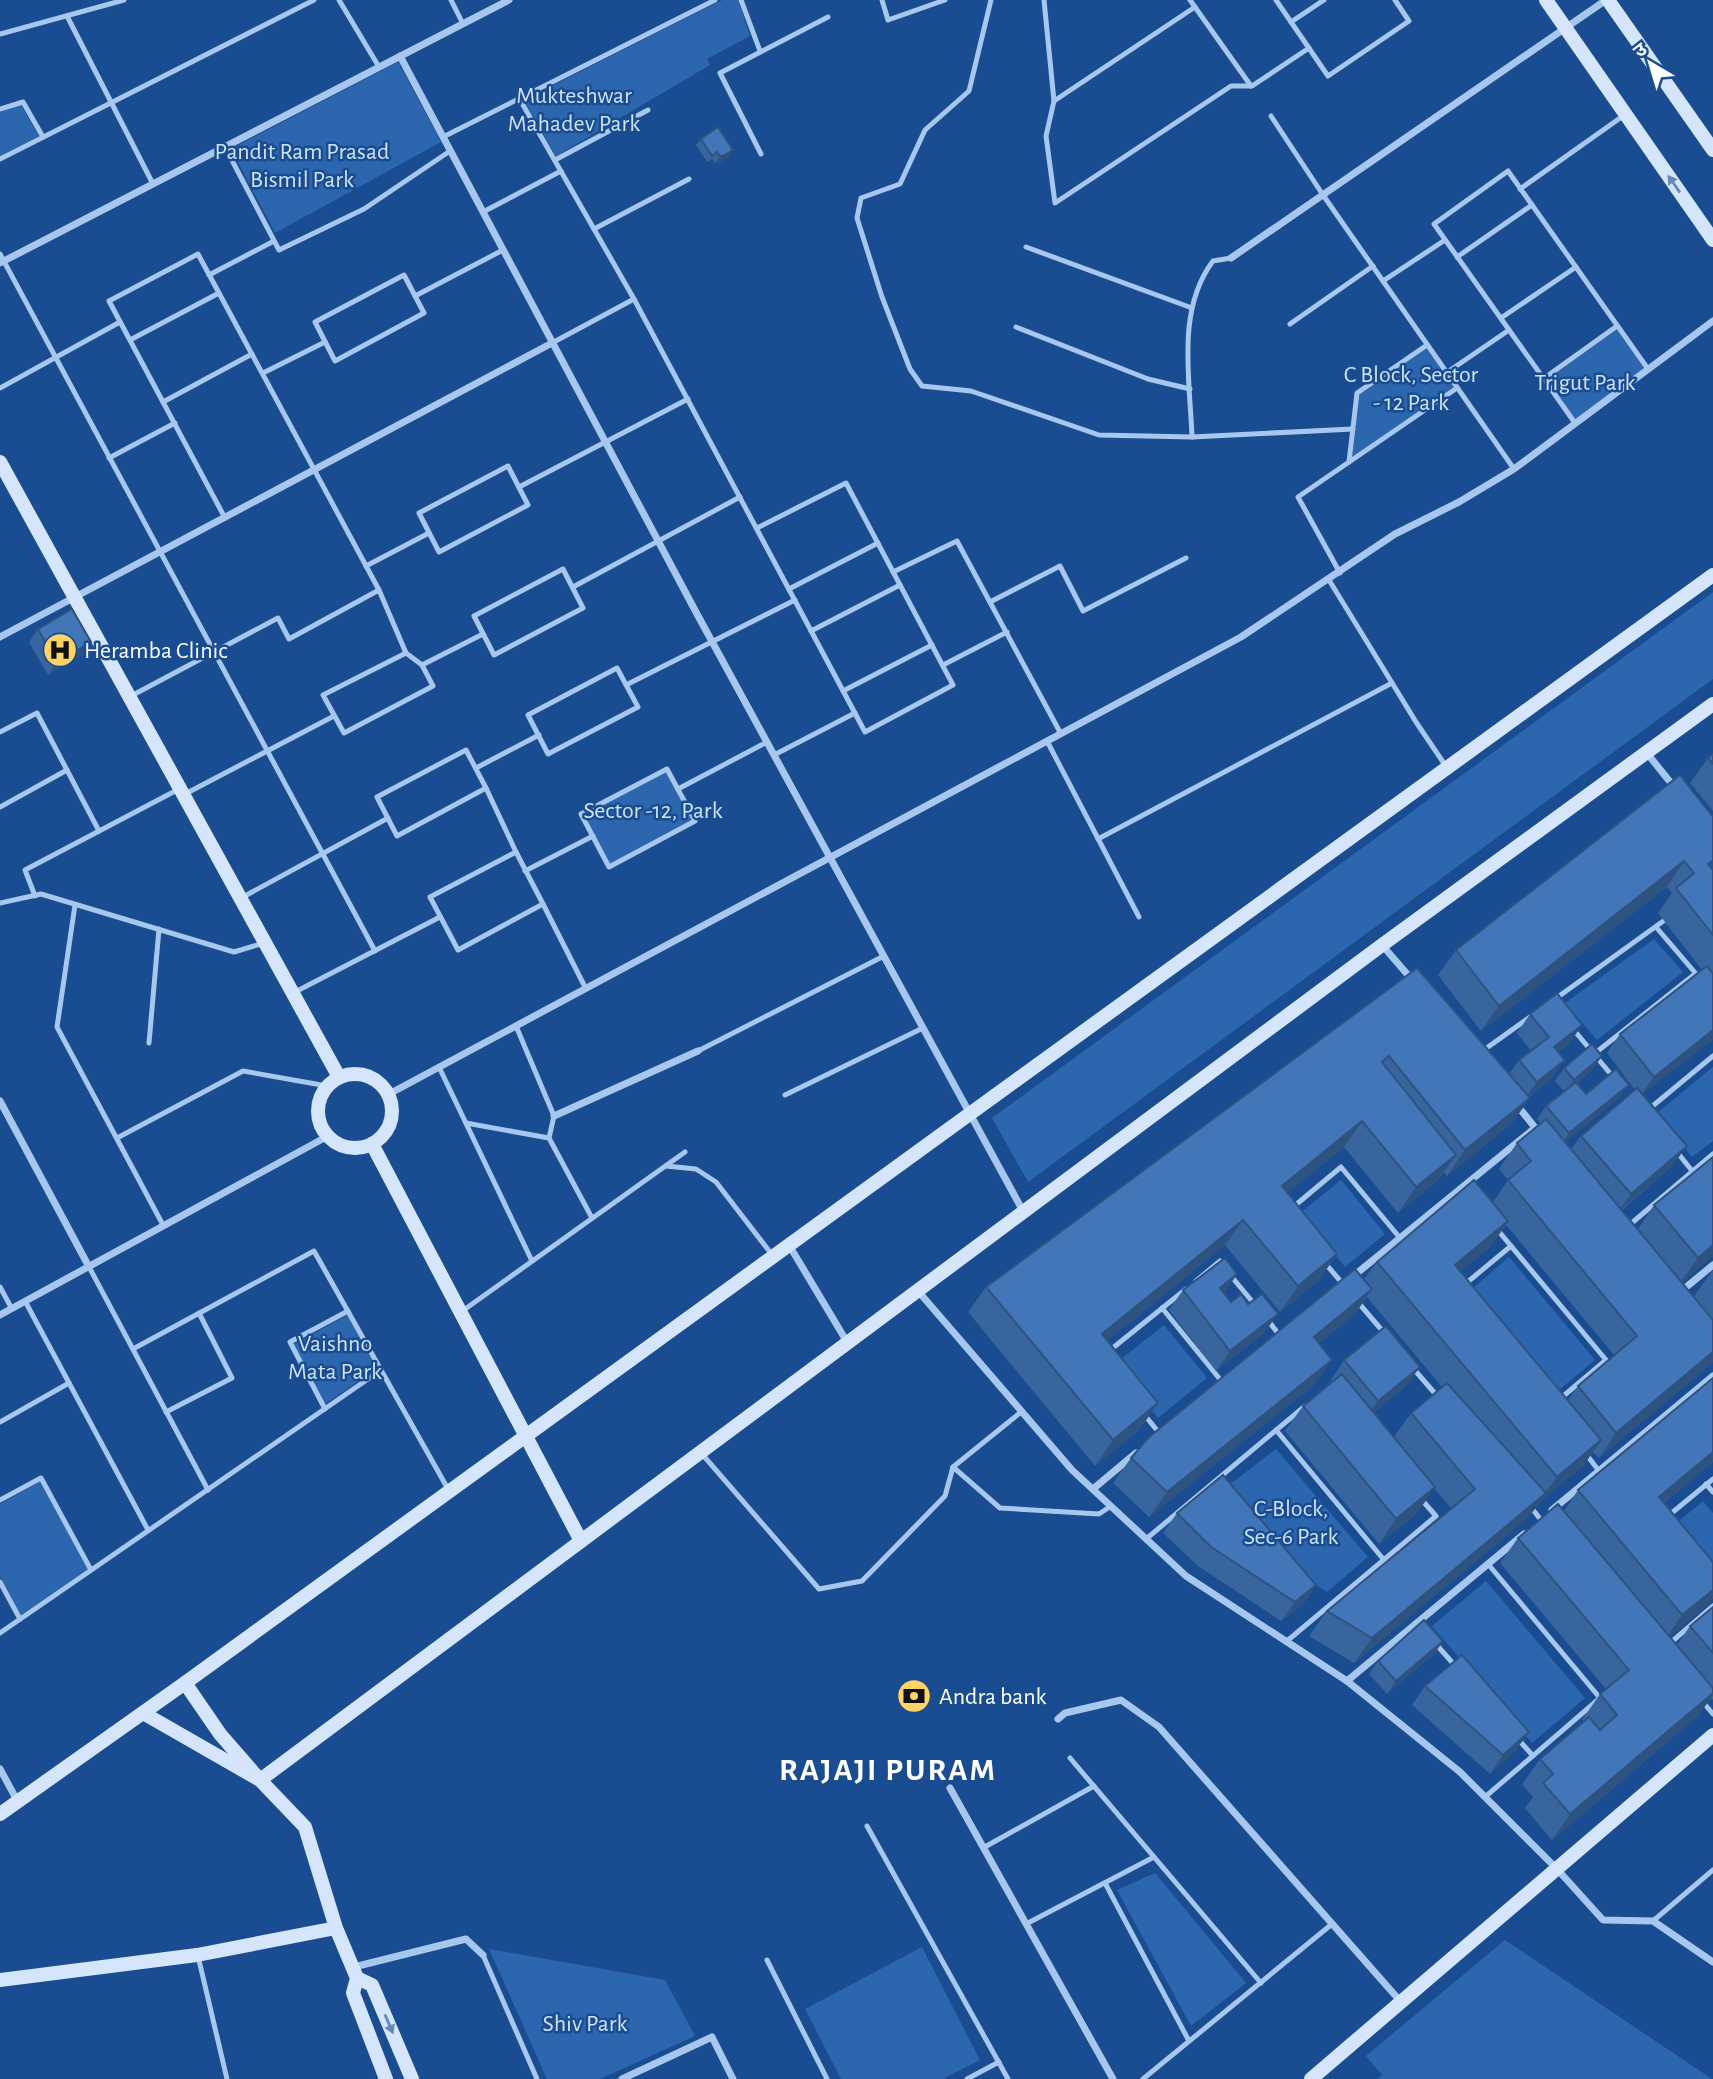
<svg xmlns="http://www.w3.org/2000/svg" width="1713" height="2079" viewBox="0 0 1713 2079" font-family="'Alegreya Sans','Noto Sans Devanagari',sans-serif">
	<style>
		.green { fill: #2c66af }
		.lines { fill: none; stroke-linecap: round; stroke-linejoin: round }
		.lane { stroke: #a7c7ef; stroke-width: 5 }
		.street { stroke: #a7c7ef; stroke-width: 7 }
		.secondary { stroke: #d5e5fb; stroke-width: 14 }
		.wall { fill: #39659e; fill-rule: evenodd }
		.shaded-wall { fill: #2e5381 }
		.building { fill: #4276b8; stroke: #2e5381; stroke-width: 2 }
		.oneway { fill: #6489bb }
		.labels { text-anchor: middle; stroke-width: 5; stroke-linejoin: round; paint-order: stroke }
		.park-label { font-size: 24px; fill: #cee2fb; stroke: #194c90 }
		.poi-label { font-size: 24px; fill: #fff; stroke: #194c90; text-anchor: start }
		.district-label { font-size: 32px; font-weight: bold; letter-spacing: 2px; fill: #fff; stroke: #194c90 }
	</style>
	<rect width="100%" height="100%" fill="#194c90"/>
	<!-- green -->
	<g class="green">
		<path d="M722 0H738L750 36 707 59 710 65 556 156 524 100Z"/>
		<path d="M398 62 441 142 275 233 231 149Z"/>
		<path d="M21 105 39 136 0 156V112Z"/>
		<path d="M1616 329 1645 368 1575 420 1547 379Z"/>
		<path d="M1427 347 1454 387 1352 458 1359 394Z"/>
		<path d="M1713 592V679L1028 1182 992 1118Z"/>
		<path d="M666 771 692 821 610 864 584 815Z"/>
		<path d="M1654 939 1683 972 1597 1040 1565 1003Z"/>
		<path d="M1713 1067V1141L1692 1157 1657 1113Z"/>
		<path d="M1341 1180 1385 1234 1345 1267 1300 1213Z"/>
		<path d="M1509 1257 1595 1360 1552 1396 1467 1293Z"/>
		<path d="M348 1315 377 1369 325 1404 294 1344Z"/>
		<path d="M1164 1325 1207 1378 1158 1418 1115 1364Z"/>
		<path d="M1276 1449 1368 1557 1327 1592 1276 1560 1221 1491Z"/>
		<path d="M40 1482 88 1569 21 1615 0 1576V1504Z"/>
		<path d="M1703 1501 1713 1513V1572L1674 1525Z"/>
		<path d="M1486 1581 1585 1698 1532 1743 1432 1626Z"/>
		<path d="M1155 1873 1246 1983 1191 2026 1117 1890Z"/>
		<path d="M1505 1940 1712 2079H1378L1382 2075 1366 2056Z"/>
		<path d="M922 1947 980 2060 943 2079H841L805 2009Z"/>
		<path d="M489 1949 665 1980 695 2036 600 2079H547Z"/>
	</g>
	<g class="lines">
		<!-- lane -->
		<g class="lane">
			<path d="M339 0 379 67"/>
			<path d="M451 0 463 24"/>
			<path d="M741 0 760 51"/>
			<path d="M882 0 888 20 945 0"/>
			<path d="M991 0 969 91 925 130 900 184 861 198 857 218 882 297 910 369 922 386 971 391 1099 435 1192 437 1353 429"/>
			<path d="M1044 0 1054 101 1046 136 1055 203 1231 86H1252L1309 48"/>
			<path d="M1190 0 1251 86"/>
			<path d="M1276 0 1328 76 1409 21 1395 0"/>
			<path d="M67 16 153 184"/>
			<path d="M1291 22 1324 0"/>
			<path d="M0 34 124 0"/>
			<path d="M519 98 634 299 865 732 953 685 846 483 757 528"/>
			<path d="M1054 101 1195 7"/>
			<path d="M0 109 23 102 43 137"/>
			<path d="M1271 116 1323 195 1514 469"/>
			<path d="M443 137 715 0"/>
			<path d="M225 147 279 250 364 209 450 151"/>
			<path d="M761 154 720 73 828 17"/>
			<path d="M0 159 314 0"/>
			<path d="M555 160 648 110"/>
			<path d="M1520 189 1623 116"/>
			<path d="M483 212 561 171"/>
			<path d="M594 229 689 179"/>
			<path d="M1026 247 1192 308"/>
			<path d="M0 254 375 951"/>
			<path d="M1457 257 1532 205"/>
			<path d="M209 275 274 241"/>
			<path d="M404 275 424 313 335 361 315 322Z"/>
			<path d="M1383 281 1445 240"/>
			<path d="M415 296 503 250"/>
			<path d="M1501 318 1576 267"/>
			<path d="M1290 324 1373 266"/>
			<path d="M1016 327 1148 379 1190 389"/>
			<path d="M130 340 219 293 198 254 109 301 225 518"/>
			<path d="M552 343 634 299"/>
			<path d="M263 373 325 342"/>
			<path d="M1446 373 1509 330"/>
			<path d="M1543 379 1617 326"/>
			<path d="M0 388 120 322"/>
			<path d="M163 402 252 354"/>
			<path d="M1575 423 1434 224 1508 171 1648 369"/>
			<path d="M1192 437C1190 379 1176 310 1213 261L1231 258"/>
			<path d="M109 458 175 423"/>
			<path d="M1349 462 1357 393 1427 345"/>
			<path d="M508 466 528 505 439 552 419 513Z"/>
			<path d="M519 487 688 399"/>
			<path d="M366 566 429 533"/>
			<path d="M563 569 583 608 494 655 474 616Z"/>
			<path d="M893 572 957 541 1061 734"/>
			<path d="M1340 573 1298 497 1457 388"/>
			<path d="M1329 580 1416 722 1445 765"/>
			<path d="M573 587 740 497"/>
			<path d="M789 589 878 543"/>
			<path d="M379 590 406 653"/>
			<path d="M990 602 1060 566 1083 611 1186 558"/>
			<path d="M811 631 900 585"/>
			<path d="M406 653 422 665 433 686 344 733 323 695Z"/>
			<path d="M422 665 483 634"/>
			<path d="M943 665 1007 632"/>
			<path d="M617 668 638 707 548 754 528 715Z"/>
			<path d="M626 685 795 600"/>
			<path d="M843 691 932 645"/>
			<path d="M131 696 278 618 289 639 379 590 219 293"/>
			<path d="M0 732 37 713 99 831"/>
			<path d="M1047 741 1139 917"/>
			<path d="M466 750 486 788 397 836 377 797Z"/>
			<path d="M774 755 855 713"/>
			<path d="M476 768 539 735"/>
			<path d="M667 769 695 821 609 867 581 814Z"/>
			<path d="M486 788 516 852"/>
			<path d="M678 789 767 742"/>
			<path d="M185 794 334 716"/>
			<path d="M0 807 67 770"/>
			<path d="M1098 839 1392 683"/>
			<path d="M516 852 543 904 458 950 430 897Z"/>
			<path d="M525 871 593 836"/>
			<path d="M35 896 25 870 179 789"/>
			<path d="M243 897 388 818"/>
			<path d="M0 903 41 894 234 952 264 943"/>
			<path d="M543 904 586 989"/>
			<path d="M75 905 57 1027 163 1225"/>
			<path d="M1656 927 1697 975"/>
			<path d="M295 992 440 917"/>
			<path d="M1555 999 1669 917"/>
			<path d="M516 1026 554 1116 549 1138 592 1218"/>
			<path d="M1573 1029 1614 1078"/>
			<path d="M149 1043 159 929"/>
			<path d="M698 1051 884 956"/>
			<path d="M1481 1052 1530 1017"/>
			<path d="M1594 1054 1695 974"/>
			<path d="M439 1067 532 1261"/>
			<path d="M785 1095 923 1028"/>
			<path d="M1649 1109 1713 1056"/>
			<path d="M466 1123 549 1138"/>
			<path d="M117 1138 243 1071 327 1086"/>
			<path d="M1677 1152 1693 1172"/>
			<path d="M666 1166 696 1169 716 1182 773 1256"/>
			<path d="M1292 1208 1341 1167 1400 1238"/>
			<path d="M1627 1227 1713 1154"/>
			<path d="M1496 1228 1606 1360 1561 1398"/>
			<path d="M1324 1262 1343 1284"/>
			<path d="M88 1265 208 1490"/>
			<path d="M1231 1276 1256 1306"/>
			<path d="M1196 1281 1220 1261 1223 1266"/>
			<path d="M1464 1285 1511 1246"/>
			<path d="M0 1287 12 1309"/>
			<path d="M1356 1300 1386 1335"/>
			<path d="M25 1301 148 1530"/>
			<path d="M1162 1308 1223 1383"/>
			<path d="M461 1312 685 1152"/>
			<path d="M1267 1319 1280 1336"/>
			<path d="M133 1349 314 1251 448 1489"/>
			<path d="M1109 1351 1186 1289"/>
			<path d="M1412 1367 1438 1397"/>
			<path d="M325 1409 290 1342 348 1311"/>
			<path d="M166 1412 232 1378 199 1313"/>
			<path d="M1021 1412 953 1467 1000 1508 1099 1514 1111 1506"/>
			<path d="M1143 1413 1160 1434"/>
			<path d="M0 1422 69 1383"/>
			<path d="M1276 1430 1384 1560"/>
			<path d="M702 1454 819 1589 862 1581 945 1496 953 1467"/>
			<path d="M1586 1454 1599 1471"/>
			<path d="M1706 1484 1713 1492"/>
			<path d="M0 1500 41 1478 91 1570"/>
			<path d="M1530 1506 1541 1520"/>
			<path d="M1668 1516 1713 1479"/>
			<path d="M1146 1539 1305 1406"/>
			<path d="M0 1582 20 1619"/>
			<path d="M0 1633 381 1370"/>
			<path d="M1287 1641 1436 1516 1421 1499"/>
			<path d="M1435 1643 1457 1668"/>
			<path d="M1668 1645 1713 1606"/>
			<path d="M1702 1701 1713 1714"/>
			<path d="M1518 1739 1533 1756"/>
			<path d="M1070 1758 1261 1983"/>
			<path d="M1485 1797 1600 1698 1488 1564"/>
			<path d="M867 1826 1008 2079"/>
			<path d="M983 1848 1094 1786"/>
			<path d="M1105 1883 1189 2041"/>
			<path d="M1653 1921 1713 1870"/>
			<path d="M1026 1924 1154 1857"/>
			<path d="M483 1955 537 2079"/>
			<path d="M198 1956 227 2079"/>
			<path d="M767 1960 827 2079"/>
			<path d="M967 2079 999 2062"/>
			<path d="M1143 2079 1332 1924"/>
		</g>
		<!-- street -->
		<g class="street">
			<path d="M400 56 697 614 1023 1211"/>
			<path d="M1231 258 1606 0"/>
			<path d="M0 263 509 0"/>
			<path d="M0 637 552 343"/>
			<path d="M1646 752 1675 788"/>
			<path d="M1382 945 1414 982"/>
			<path d="M389 1094 1241 637 1395 534 1459 502 1514 469 1713 321"/>
			<path d="M0 1101 88 1265"/>
			<path d="M1516 1104 1537 1130"/>
			<path d="M554 1116 698 1051"/>
			<path d="M789 1245 847 1342"/>
			<path d="M1351 1278 1535 1128"/>
			<path d="M918 1291 1072 1470 1186 1576 1347 1681 1460 1772 1557 1869 1603 1920 1653 1921 1713 1962"/>
			<path d="M1679 1293 1713 1265"/>
			<path d="M0 1315 328 1136"/>
			<path d="M1093 1489 1136 1453"/>
			<path d="M1552 1510 1713 1376"/>
			<path d="M1347 1681 1524 1534"/>
			<path d="M1058 1719 1065 1713 1121 1700 1159 1727 1401 2002"/>
			<path d="M0 1769 18 1802"/>
			<path d="M950 1788 1113 2079"/>
			<path d="M354 1967 466 1939 483 1955"/>
			<path d="M622 2079 712 2037 733 2079"/>
		</g>
		<!-- secondary -->
		<g class="secondary">
			<path d="M1546 0 1713 240"/>
			<path d="M1608 0 1713 150"/>
			<path d="M0 462 339 1077"/>
			<circle cx="355" cy="1111" r="37"/>
			<path d="M372 1144 581 1541"/>
			<path d="M185 1683 220 1734 260 1780 1382 945 1713 704"/>
			<path d="M143 1713 260 1780 305 1827 336 1928 357 1978 353 1993 386 2079"/>
			<path d="M0 1814 185 1683 1713 575"/>
			<path d="M357 1978 372 1985 412 2079"/>
			<path d="M0 1980 197 1955 336 1928"/>
			<path d="M1311 2079 1713 1735"/>
		</g>
	</g>
	<!-- wall -->
	<g class="wall">
		<path d="M701 139 729 157 719 163H715L712 159 707 162 696 145Z"/>
		<path d="M38 629 82 655 48 675 29 642Z"/>
		<path d="M1713 754V811L1690 783 1708 758Z"/>
		<path d="M1713 817V1039L1642 1094 1673 1165 1622 1210 1638 1229 1654 1205 1713 1256 1682 1282 1694 1296 1713 1270V1362L1599 1458 1593 1452 1583 1466 1540 1502 1528 1518 1354 1663 1309 1636 1327 1611 1451 1508 1434 1488 1418 1512 1379 1544 1285 1431 1303 1406 1332 1382 1331 1380 1344 1360 1406 1386 1374 1412 1394 1437 1411 1413 1442 1387 1367 1297 1354 1315 1319 1343 1314 1385 1149 1517 1113 1483 1131 1458 1364 1279 1377 1262 1493 1202 1508 1180 1499 1169 1517 1143 1541 1123 1537 1119 1546 1106 1564 1091 1555 1081 1564 1068 1593 1069 1577 1083 1586 1094 1619 1098 1565 1142 1571 1149 1581 1136 1635 1090 1607 1053 1620 1034 1702 970 1658 913 1672 893 1667 887 1481 1031 1438 975 1456 950ZM1506 1225 1614 1355 1578 1386 1568 1400 1460 1272 1491 1246Z"/>
		<path d="M1417 968 1509 1074 1519 1060 1531 1051 1517 1033 1530 1014 1582 1025 1569 1044 1559 1052 1565 1060 1551 1079 1529 1097 1530 1098 1512 1123 1447 1176 1444 1172 1438 1180 1398 1213 1344 1147 1287 1193 1337 1254 1319 1280 1280 1312 1225 1245 1107 1341 1158 1403 1140 1429 1095 1466 968 1312 986 1287Z"/>
		<path d="M1237 1274 1224 1293 1231 1302 1264 1333 1216 1371 1169 1310 1183 1290Z"/>
		<path d="M1713 1378V1462L1664 1503 1713 1562V1598L1709 1604 1670 1636 1677 1645 1690 1626 1713 1607V1700L1711 1698 1698 1716 1552 1840 1525 1808 1533 1797 1522 1784 1540 1759 1584 1722 1582 1720 1600 1694 1606 1689 1500 1563 1518 1538 1564 1511 1578 1490Z"/>
		<path d="M1177 1513 1316 1585 1303 1604 1281 1621 1198 1566 1163 1533Z"/>
		<path d="M1443 1641 1434 1654 1387 1694 1369 1674 1378 1661Z"/>
		<path d="M1425 1686 1529 1732 1515 1751 1490 1774 1412 1705Z"/>
	</g>
	<!-- shaded-wall -->
	<g class="shaded-wall">
		<path d="M733 150 729 157 719 163H715L720 156Z"/>
		<path d="M91 642 82 655 48 675 57 662Z"/>
		<path d="M1713 860V872L1708 864Z"/>
		<path d="M1684 861 1667 887 1481 1031 1499 1006Z"/>
		<path d="M1582 1025 1569 1044 1541 1066 1554 1047Z"/>
		<path d="M1713 1030V1039L1640 1096 1654 1077Z"/>
		<path d="M1602 1056 1593 1069 1565 1093 1574 1080Z"/>
		<path d="M1565 1060 1551 1079 1523 1101 1537 1082Z"/>
		<path d="M1629 1085 1619 1098 1560 1146 1569 1133Z"/>
		<path d="M1530 1098 1512 1123 1447 1176 1465 1150Z"/>
		<path d="M1362 1121 1344 1147 1264 1212 1282 1186Z"/>
		<path d="M1687 1146 1673 1165 1617 1213 1631 1194Z"/>
		<path d="M1456 1155 1438 1180 1398 1213 1416 1187Z"/>
		<path d="M1243 1220 1225 1245 1084 1360 1102 1334Z"/>
		<path d="M1508 1221 1491 1246 1437 1291 1455 1265Z"/>
		<path d="M1713 1245V1256L1680 1283 1698 1258Z"/>
		<path d="M1337 1254 1319 1280 1280 1312 1298 1286Z"/>
		<path d="M1237 1274 1224 1294 1220 1288Z"/>
		<path d="M1372 1289 1354 1315 1296 1362 1314 1337Z"/>
		<path d="M1278 1314 1264 1333 1216 1371 1230 1351Z"/>
		<path d="M1713 1352V1362L1711 1364 1599 1458 1616 1433Z"/>
		<path d="M1332 1360 1314 1385 1149 1517 1167 1492Z"/>
		<path d="M1420 1367 1406 1386 1364 1420 1378 1401Z"/>
		<path d="M1158 1403 1140 1429 1095 1466 1113 1440Z"/>
		<path d="M1601 1440 1583 1466 1540 1502 1528 1518 1354 1663 1372 1638 1545 1493 1557 1477Z"/>
		<path d="M1713 1452V1462L1641 1522 1659 1497Z"/>
		<path d="M1435 1487 1418 1512 1379 1544 1396 1519Z"/>
		<path d="M1316 1585 1303 1604 1281 1621 1295 1602Z"/>
		<path d="M1713 1590V1598L1709 1604 1664 1641 1682 1615Z"/>
		<path d="M1443 1641 1434 1654 1387 1694 1396 1681Z"/>
		<path d="M1713 1693V1695L1698 1716 1552 1840 1570 1814Z"/>
		<path d="M1529 1732 1515 1751 1490 1774 1503 1755Z"/>
	</g>
	<!-- building -->
	<g class="building">
		<path d="M718 127 733 150 723 156H720L717 152 712 156 701 139Z"/>
		<path d="M72 609 91 642 57 662 38 629Z"/>
		<path d="M1713 754V764L1708 758Z"/>
		<path d="M1680 775 1713 817V860L1708 864 1713 870V935L1676 888 1694 873 1684 861 1499 1006 1456 950Z"/>
		<path d="M1707 966 1713 974V1030L1654 1077 1620 1034Z"/>
		<path d="M1417 968 1530 1098 1465 1150 1389 1056 1382 1062 1456 1155 1416 1187 1362 1121 1282 1186 1337 1254 1298 1286 1243 1220 1102 1334 1158 1403 1113 1440 986 1287Z"/>
		<path d="M1557 993 1582 1025 1554 1047 1565 1060 1537 1082 1519 1060 1549 1037 1530 1014Z"/>
		<path d="M1592 1044 1602 1056 1574 1080 1564 1068Z"/>
		<path d="M1616 1069 1629 1085 1569 1133 1546 1106 1576 1082 1586 1094Z"/>
		<path d="M1637 1088 1687 1146 1631 1194 1581 1136Z"/>
		<path d="M1546 1119 1713 1320V1352L1616 1433 1578 1386 1637 1336 1508 1180 1531 1161 1517 1143Z"/>
		<path d="M1713 1157V1245L1698 1258 1654 1205Z"/>
		<path d="M1474 1180 1508 1221 1455 1265 1601 1440 1557 1477 1377 1262Z"/>
		<path d="M1225 1258 1237 1274 1220 1288 1231 1302 1241 1294 1248 1304 1262 1294 1278 1314 1230 1351 1183 1290Z"/>
		<path d="M1355 1269 1372 1289 1314 1337 1332 1360 1167 1492 1131 1458 1149 1437Z"/>
		<path d="M1386 1326 1420 1367 1378 1401 1344 1360Z"/>
		<path d="M1342 1374 1435 1487 1396 1519 1303 1406Z"/>
		<path d="M1713 1378V1452L1659 1497 1713 1562V1590L1682 1615 1578 1490Z"/>
		<path d="M1447 1383 1546 1493 1372 1638 1327 1611 1475 1489 1411 1413Z"/>
		<path d="M1223 1475 1316 1585 1295 1602 1211 1547 1177 1513Z"/>
		<path d="M1558 1504 1713 1688V1693L1570 1814 1543 1783 1553 1774 1540 1759 1589 1717 1600 1730 1617 1715 1600 1694 1629 1670 1518 1538Z"/>
		<path d="M1713 1607V1653L1690 1626Z"/>
		<path d="M1424 1620 1443 1641 1396 1681 1378 1661Z"/>
		<path d="M1462 1655 1529 1732 1503 1755 1425 1686Z"/>
	</g>
	<!-- one-way arrows -->
	<defs><path id="oneway-solid" d="M-6-.8H1V-3.2L6.5 0L1 3.2V.8H-6Z" transform="scale(1.75)"/></defs>
	<g class="oneway">
		<use href="#oneway-solid" transform="translate(1674 184) rotate(-125)"/>
		<use href="#oneway-solid" transform="translate(389 2024) rotate(67)"/>
	</g>
	<!-- icons -->
	<defs>
		<g id="hospital-disc" transform="scale(1.75)"><circle r="9.5" fill="#ffd465" stroke="#194c90"/><path d="M-5-5h3v3.5h4V-5h3V5h-3V1.5h-4V5h-3Z" fill="#111"/></g>
		<g id="bank-disc" transform="scale(1.75)"><circle r="9.5" fill="#ffd465" stroke="#194c90"/><path d="M-6-4H6V4H-6ZM0-2.3a2.3 2.3 0 1 0 0 4.6a2.3 2.3 0 1 0 0-4.6Z" fill="#111"/></g>
	</defs>
	<g fill-rule="evenodd">
		<use href="#hospital-disc" x="60" y="650"/>
		<use href="#bank-disc" x="914" y="1696"/>
	</g>
	<g class="labels">
		<!-- park labels -->
		<g class="park-label">
			<text x="574" y="103">Mukteshwar<tspan x="574" dy="28">Mahadev Park</tspan></text>
			<text x="302" y="159">Pandit Ram Prasad<tspan x="302" dy="28">Bismil Park</tspan></text>
			<text x="1411" y="382">C Block, Sector<tspan x="1411" dy="28">- 12 Park</tspan></text>
			<text x="1585" y="390">Trigut Park</text>
			<text x="653" y="818">Sector -12, Park</text>
			<text x="335" y="1351">Vaishno<tspan x="335" dy="28">Mata Park</tspan></text>
			<text x="1291" y="1516">C-Block,<tspan x="1291" dy="28">Sec-6 Park</tspan></text>
			<text x="585" y="2031">Shiv Park</text>
		</g>
		<!-- poi labels -->
		<g class="poi-label">
			<text x="84" y="658">Heramba Clinic</text>
			<text x="939" y="1704">Andra bank</text>
		</g>
		<!-- district labels -->
		<g class="district-label">
			<text x="888" y="1780">RAJAJI PURAM</text>
		</g>
	</g>
	<!-- north arrow -->
	<g transform="translate(1650 63) rotate(322)" stroke="#194c90" stroke-width="5" paint-order="stroke">
	<path d="M0-5L12 26L0 18L-12 26Z" fill="#ffffff"/>
	<text y="-10" font-size="19" font-weight="bold" text-anchor="middle" fill="#ffffff">उ</text>
	</g>
</svg>
